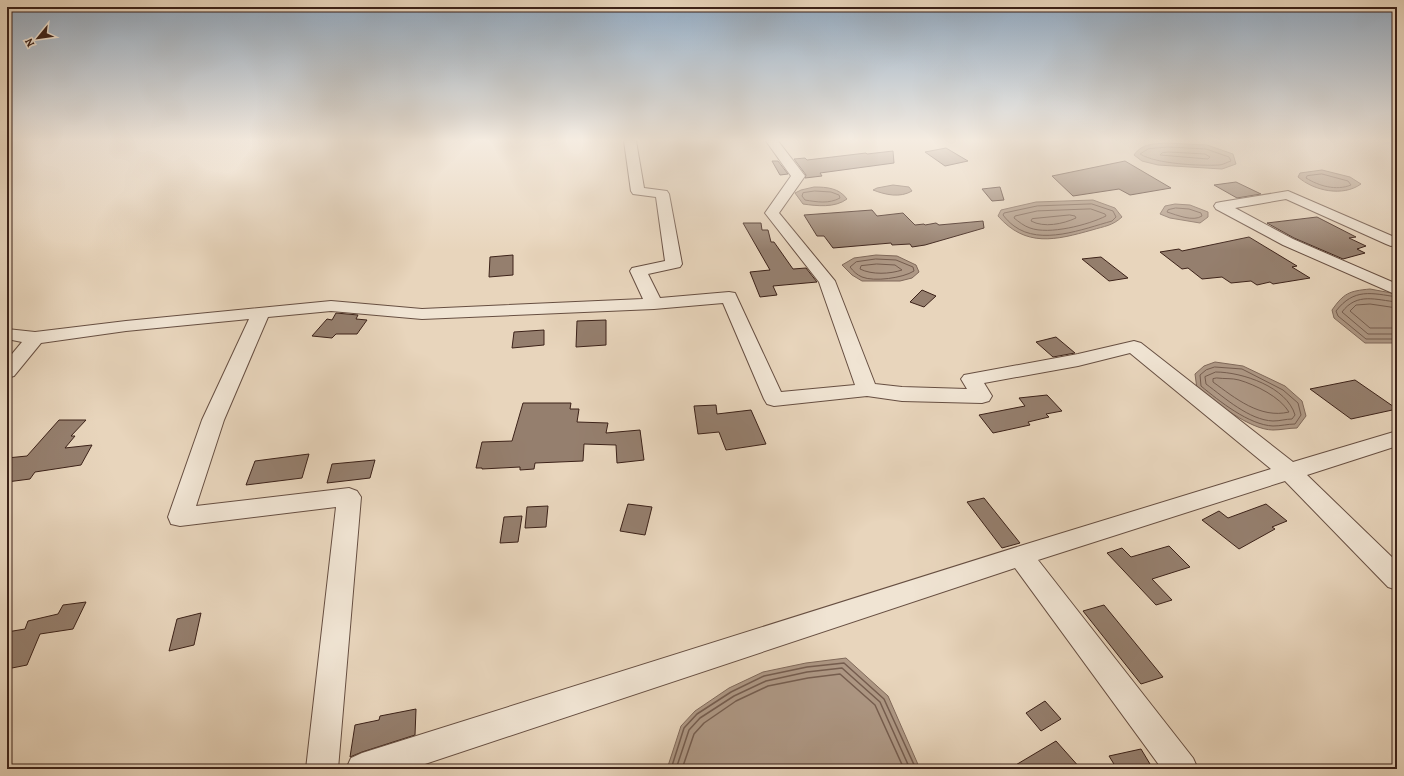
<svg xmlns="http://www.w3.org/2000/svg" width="1404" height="776" viewBox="0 0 1404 776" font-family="Alegreya,serif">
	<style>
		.water { fill: #ae9885; stroke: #80695a }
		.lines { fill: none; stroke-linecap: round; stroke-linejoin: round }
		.shore-far1 { stroke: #755d4f; stroke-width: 1 }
		.shore { stroke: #755d4f; stroke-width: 1.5 }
		.building { fill: #957f6e; stroke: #3c2219 }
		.minor-casing { stroke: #674f42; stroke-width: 2 }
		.minor { fill: #f0e4d3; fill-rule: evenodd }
	</style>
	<rect width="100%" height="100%" fill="#e8d5bc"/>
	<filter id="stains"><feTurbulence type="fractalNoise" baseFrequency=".005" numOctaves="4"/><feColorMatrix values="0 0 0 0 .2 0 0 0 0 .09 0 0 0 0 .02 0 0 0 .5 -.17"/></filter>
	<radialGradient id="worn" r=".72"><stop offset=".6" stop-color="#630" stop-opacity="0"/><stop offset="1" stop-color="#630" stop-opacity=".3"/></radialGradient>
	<!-- water -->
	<g class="water">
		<path d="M1167 143 1207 145 1233 154 1236 164 1222 169 1158 165 1142 161 1134 155C1142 143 1155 144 1167 143Z"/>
		<path d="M1322 170 1350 177 1361 184C1343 197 1314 191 1298 177L1300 173Z"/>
		<path d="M893 185 909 187 912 191C900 198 886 195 873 190L877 188Z"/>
		<path d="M814 187C827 187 839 188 847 199 835 208 817 206 803 204L795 193 801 190Z"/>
		<path d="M1093 200 1115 208 1122 217C1112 226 1105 226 1092 230 1056 240 1026 248 998 216L1001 210 1036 202Z"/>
		<path d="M1175 204 1190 205 1208 212V217L1200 223 1170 218 1160 214 1165 206Z"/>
		<path d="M876 255 897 256 916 265 919 272 912 278 900 281H862L852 275 842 265 854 258Z"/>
		<path d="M1370 289 1397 294V343H1365L1334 318 1332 310C1344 293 1349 291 1370 289Z"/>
		<path d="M1215 362 1243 366 1285 386 1302 401 1306 416 1297 428C1289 428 1281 430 1273 430 1250 430 1216 402 1197 389L1195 374 1204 366Z"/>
		<path d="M846 658 888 696 920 769H667L681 726 695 711 729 688 763 672 806 663Z"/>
	</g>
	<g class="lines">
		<!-- shore-far1 -->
		<g class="shore-far1">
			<path d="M1168 147 1206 149 1229 157 1231 161C1227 162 1223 165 1219 165 1200 166 1156 164 1140 154L1148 149Z"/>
			<path d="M1169 152 1205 154 1210 157 1208 159 1160 155 1162 153Z"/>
			<path d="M1322 174 1348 181 1351 185C1336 191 1319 186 1306 178L1307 176Z"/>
			<path d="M815 191 831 192 839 195 840 198C829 204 817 202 805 200L802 196 803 193Z"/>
			<path d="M1092 204 1113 211 1116 217 1112 221C1083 229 1041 246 1014 226 1010 223 1006 219 1003 215L1004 213 1037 206Z"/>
			<path d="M1176 208 1189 209 1201 213 1202 216C1193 222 1177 215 1167 212L1168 210Z"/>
			<path d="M1091 209 1105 214 1106 216C1088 225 1049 235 1030 228 1024 226 1019 222 1014 218L1015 216 1037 211Z"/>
			<path d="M1070 215 1075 216 1076 218C1063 224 1044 228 1031 221L1032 219Z"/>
			<path d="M876 259 896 260 913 267 914 271C903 278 874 282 862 277 857 275 853 271 850 267L856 262Z"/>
			<path d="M877 264 895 265 902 270C890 274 872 275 860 269L861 266Z"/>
			<path d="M1397 297C1371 293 1354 288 1336 311L1338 316 1366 339H1397"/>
			<path d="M1397 302C1376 300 1357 292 1342 312L1368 334H1397"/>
			<path d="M1397 308 1370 304 1356 305 1350 311 1370 328H1397"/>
			<path d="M1215 367 1242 369 1283 390 1298 403 1301 415 1295 424C1288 424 1281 426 1273 426 1249 425 1219 401 1201 386L1200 375 1206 370Z"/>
			<path d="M1216 372C1242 372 1287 387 1295 415L1292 419C1286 419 1280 421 1273 421 1249 420 1225 398 1206 384L1205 377Z"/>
			<path d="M1217 378C1224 379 1232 378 1239 380 1256 385 1280 397 1289 412 1260 419 1235 398 1213 382V379Z"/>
		</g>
		<!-- shore -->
		<g class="shore">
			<path d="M671 769 684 728 697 714 731 692 764 676 807 667 844 663 884 699 916 769"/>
			<path d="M676 769 689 730 700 718 734 696 766 681 807 672 842 668 880 702 910 769"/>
			<path d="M682 769 694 734 704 723 736 701 768 686 808 678 840 674 875 705 904 769"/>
		</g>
	</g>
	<!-- building -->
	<g class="building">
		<path d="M946 148 968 161 945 166 925 152Z"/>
		<path d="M893 151 894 163 820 173 822 176 805 178 806 175 794 159 805 158 807 160 866 153 867 154Z"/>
		<path d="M772 161H778L788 174 780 175Z"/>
		<path d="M1125 161 1171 188 1130 195 1119 189 1073 196 1052 176Z"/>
		<path d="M1236 182 1261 194 1237 198 1214 185Z"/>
		<path d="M1000 187 1004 200 992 201 982 189Z"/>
		<path d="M872 210 877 216 903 213 915 225 924 224 925 225 936 223 939 225 983 221 984 228 925 245 912 247 910 244 892 245 891 243 833 248 824 236H817L804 215Z"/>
		<path d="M1317 217 1356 237 1349 238 1366 246 1357 249 1365 253 1343 259 1294 238 1267 223Z"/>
		<path d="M743 223H761L762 230H768L771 242H774L793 269 806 268 817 282 773 286 777 295 760 297 750 272 770 270Z"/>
		<path d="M1249 237 1297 266 1292 267 1310 278 1273 284 1270 282 1257 285 1251 281 1231 283 1222 277 1202 279 1188 268 1182 269 1160 252 1179 249 1182 251Z"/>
		<path d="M513 255V275L489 277 490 257Z"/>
		<path d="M1101 257 1128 278 1109 281 1082 259Z"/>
		<path d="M922 290 936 296 924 307 910 302Z"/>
		<path d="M336 313 358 315 356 319 367 320 357 334H336L332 338 312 336 327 319 332 320Z"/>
		<path d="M606 320V345L576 347 577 321Z"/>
		<path d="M544 330V345L512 348 514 332Z"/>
		<path d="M1056 337 1075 353 1053 357 1036 342Z"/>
		<path d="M1355 380 1397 409 1351 419 1310 389Z"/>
		<path d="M1047 395 1062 411 1046 414 1049 417 1028 422 1030 425 993 433 979 415 1025 406 1019 398Z"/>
		<path d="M523 403H571L570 409H579L577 422 608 423 606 433 640 430 644 460 617 463 616 445 584 444 583 461 535 463 534 469 520 470V467L482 469V468H476L482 442 512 441Z"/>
		<path d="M716 405 717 414 751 410 766 444 726 450 719 432 698 434 694 406Z"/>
		<path d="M59 420H86L71 436H75L65 448 92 445 81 465 35 472 30 479 7 482V458L27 456Z"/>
		<path d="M309 454 302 478 246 485 255 461Z"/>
		<path d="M375 460 370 478 327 483 332 464Z"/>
		<path d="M984 498 1020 543 1002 548 967 502Z"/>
		<path d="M628 504 652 507 645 535 620 531Z"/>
		<path d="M1266 504 1287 521 1272 527 1275 529 1239 549 1202 520 1219 511 1228 518Z"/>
		<path d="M548 506 546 527 525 528 527 507Z"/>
		<path d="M522 516 518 542 500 543 504 517Z"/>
		<path d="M1169 546 1190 567 1152 579 1172 600 1156 605 1107 553 1122 548 1131 557Z"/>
		<path d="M86 602 73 629 40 634 27 665 7 669V632L25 629 28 621 58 614 63 605Z"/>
		<path d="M1104 605 1163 677 1141 684 1083 611Z"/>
		<path d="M201 613 194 645 169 651 177 619Z"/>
		<path d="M1045 701 1061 719 1041 731 1026 713Z"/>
		<path d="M416 709 415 735 362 752 350 757 355 725 379 720 380 716Z"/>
		<path d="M1056 741 1081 769H1009Z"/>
		<path d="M1141 749 1153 769H1117L1109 756Z"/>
	</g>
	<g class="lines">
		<!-- minor casing -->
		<g class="minor-casing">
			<g id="minor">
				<path d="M624 141H636L644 188 667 191 669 194 682 264 680 267 648 274 660 298 729 292 735 293 781 392 855 385 819 282 765 213 791 176 766 141H778L805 176 779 213 835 281 875 384 902 387 967 389 961 379 964 375 1078 354 1134 341 1141 343 1293 462 1397 431V446L1307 475 1397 562V590L1388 587 1285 481 1038 560 1193 758 1198 769H1162L1015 568 410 769H346L351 758 362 753 1020 546 1271 469 1130 353 1078 366 984 383 992 396 989 401 982 403 902 401 867 396 774 406 767 404 764 399 723 303 654 309 422 319 331 311 268 317 224 420 196 506 349 488 357 491 361 497 338 769H306L336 507 180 526 171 524 168 517 202 420 249 319 126 331 41 343 14 376 7 378V360L22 342 7 339V329L35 332 126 321 331 301 422 309 643 299 630 271 632 268 665 261 656 197 633 194 631 191Z"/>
				<path d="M1288 191 1392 236 1397 234V244L1391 246 1386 244 1286 199 1235 208 1293 239 1397 284V295L1283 245 1216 209 1214 206 1216 203 1221 202Z"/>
			</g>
		</g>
		<!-- minor -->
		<use href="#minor" class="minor"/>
	</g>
	<!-- sky -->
	<linearGradient id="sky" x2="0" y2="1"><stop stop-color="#91a9c0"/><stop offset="0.56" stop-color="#f5ece1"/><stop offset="1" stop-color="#f5ece1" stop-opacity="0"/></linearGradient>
	<rect width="1404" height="250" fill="url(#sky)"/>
	<!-- margin -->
	<rect width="1404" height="776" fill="none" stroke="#e8d5bc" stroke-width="24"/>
	<rect x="8" y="8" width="1388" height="760" fill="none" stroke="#3c2219" stroke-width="2"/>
	<rect x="12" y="12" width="1380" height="752" fill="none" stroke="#3c2219"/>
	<!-- north arrow -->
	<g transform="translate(38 38) rotate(241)" stroke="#f0e4d3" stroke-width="3" paint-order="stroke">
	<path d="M0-3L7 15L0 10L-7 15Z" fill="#3c2219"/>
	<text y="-6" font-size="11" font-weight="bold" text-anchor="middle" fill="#3c2219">N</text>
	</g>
	<rect width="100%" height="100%" filter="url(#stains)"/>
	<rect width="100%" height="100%" fill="url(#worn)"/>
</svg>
